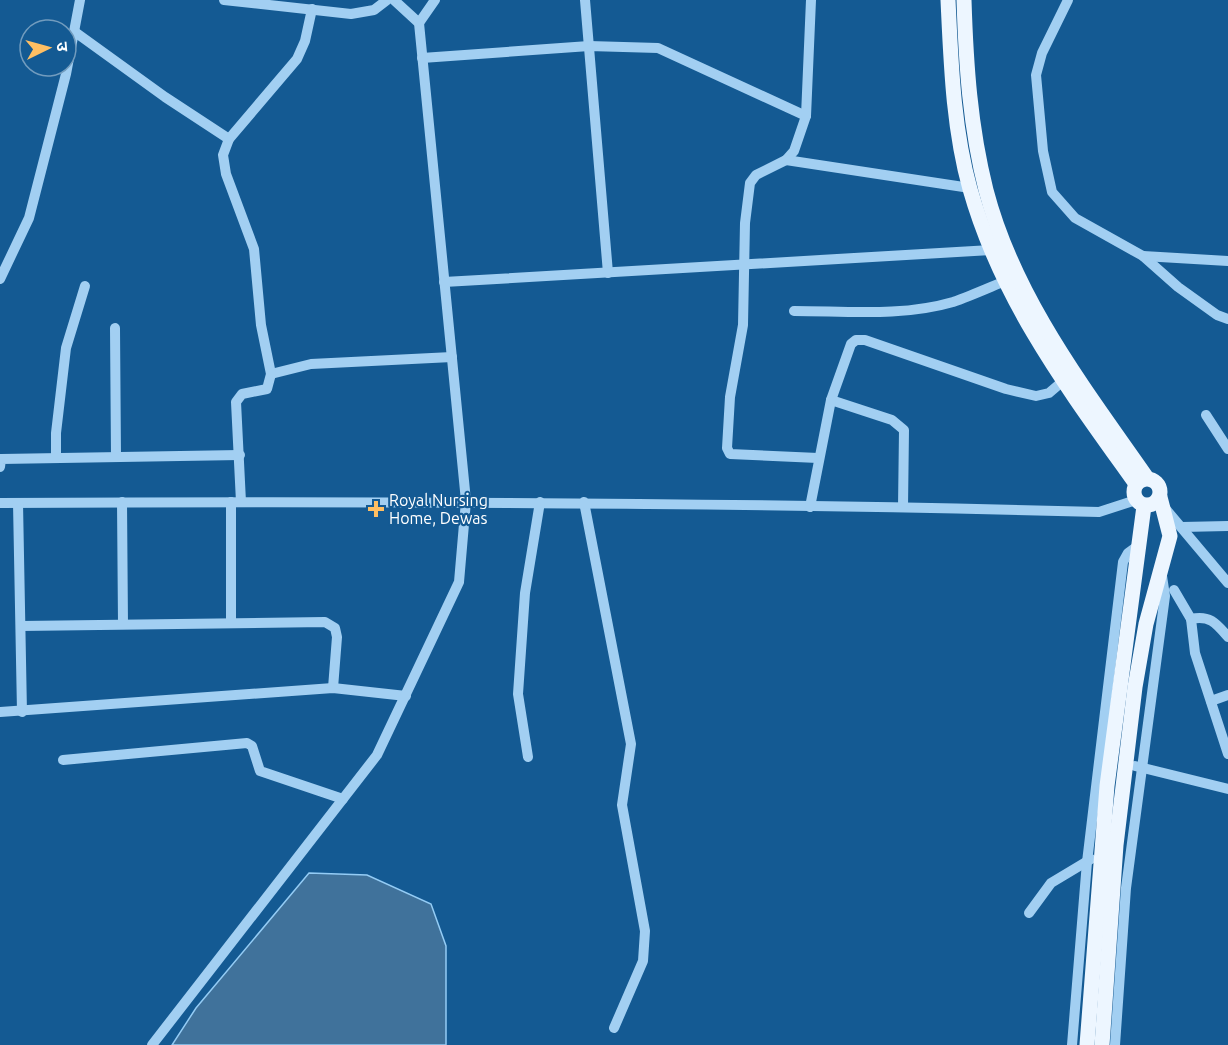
<svg xmlns="http://www.w3.org/2000/svg" width="1228" height="1045" viewBox="0 0 1228 1045" font-family="Ubuntu,'Noto Sans Devanagari',sans-serif">
	<style>
		.water { fill: #40729b; stroke: #94ccf5; stroke-width: 1.5 }
		.lines { fill: none; stroke-linecap: round; stroke-linejoin: round }
		.minor { stroke: #a2cff2; stroke-width: 10 }
		.major { stroke: #edf6ff; stroke-width: 15 }
		.poi-dot { fill: #ffbf63; stroke: #145a93; stroke-width: 2 }
		.labels { text-anchor: middle; stroke-width: 4.5; stroke-linejoin: round; paint-order: stroke }
		.poi-label { font-size: 16px; fill: #fff; stroke: #145a93; text-anchor: start }
	</style>
	<rect width="100%" height="100%" fill="#145a93"/>
	<!-- water -->
	<path class="water" d="M309 873 367 875 431 904 446 946V1045H172L196 1008Z"/>
	<g class="lines">
		<!-- minor -->
		<g class="minor">
			<path d="M224 0 351 14 374 10 387 0"/>
			<path d="M585 0 608 273"/>
			<path d="M811 0 806 116 794 151 786 160 756 175 750 183 745 223 743 325 730 397 727 448 730 454 818 458"/>
			<path d="M1068 0 1042 53 1036 75 1043 151 1052 192 1075 218 1143 256 1178 287 1217 315 1228 319"/>
			<path d="M419 23 435 0"/>
			<path d="M75 32 165 97 229 139"/>
			<path d="M422 58 589 46 658 48 806 116"/>
			<path d="M786 160 970 188"/>
			<path d="M1143 256 1228 261"/>
			<path d="M0 279 29 218 66 74 80 0"/>
			<path d="M444 282 991 250"/>
			<path d="M794 311C846 311 902 317 953 302 970 296 988 288 1005 281"/>
			<path d="M115 328 116 457"/>
			<path d="M271 374 311 364 452 357"/>
			<path d="M831 400 892 420 904 430 903 507"/>
			<path d="M1206 415 1228 449"/>
			<path d="M56 458V433L66 348 85 286"/>
			<path d="M0 467 1 459 240 455"/>
			<path d="M122 502 123 624"/>
			<path d="M241 502 236 402 242 394 267 389 271 374 261 325 254 249 226 174 223 155 229 139 297 59 305 41 312 9"/>
			<path d="M584 502 631 744 622 805 645 931 643 961 614 1028"/>
			<path d="M0 503C366 501 733 502 1099 512L1136 500"/>
			<path d="M18 503 22 712"/>
			<path d="M810 507 831 400 851 344 856 340H865L1006 389 1036 396 1049 393 1063 381"/>
			<path d="M1164 507 1228 583"/>
			<path d="M1182 527 1228 526"/>
			<path d="M1174 590 1191 619"/>
			<path d="M231 622V502"/>
			<path d="M21 626 325 622 335 628 337 637 333 688"/>
			<path d="M1228 637C1216 623 1210 615 1191 619L1195 653 1228 754"/>
			<path d="M1211 701 1228 695"/>
			<path d="M0 712 333 688 406 696"/>
			<path d="M528 757 518 694 525 593 540 502"/>
			<path d="M63 760 247 743 252 746 260 771 343 799"/>
			<path d="M1135 766 1228 789"/>
			<path d="M1029 913 1051 883 1091 859"/>
			<path d="M152 1045 377 755 459 582 466 501 419 23 394 0"/>
			<path d="M1072 1045 1087 862 1123 562 1128 553 1139 545"/>
			<path d="M1115 1045 1126 888 1165 596 1162 576"/>
		</g>
		<!-- major -->
		<g class="major">
			<path d="M948 0C951 63 953 128 970 189 1002 302 1069 390 1136 484"/>
			<path d="M964 0C966 64 970 127 986 190 1014 298 1085 389 1147 478"/>
			<circle cx="1147" cy="492" r="13"/>
			<path d="M1087 1045 1107 786 1144 506"/>
			<path d="M1102 1045 1116 845 1135 687 1146 624 1170 536 1160 497"/>
		</g>
	</g>
	<!-- markers -->
	<path class="poi-dot" d="M373 500h6v6h6v6h-6v6h-6v-6h-6v-6h6z"/>
	<g class="labels">
		<!-- poi labels -->
		<g class="poi-label">
			<text x="389" y="506">Royal Nursing<tspan x="389" dy="18">Home, Dewas</tspan></text>
		</g>
	</g>
	<!-- north arrow -->
	<g transform="translate(48 48) rotate(85)"><circle r="28" fill="#145a93" stroke="#729cbe" stroke-width="1.5"/>
	<path d="M0-4.5L10 22L0 15L-10 22Z" fill="#ffbf63"/>
	<text y="-9" font-size="16" font-weight="bold" text-anchor="middle" fill="#ffffff">उ</text>
	</g>
</svg>
